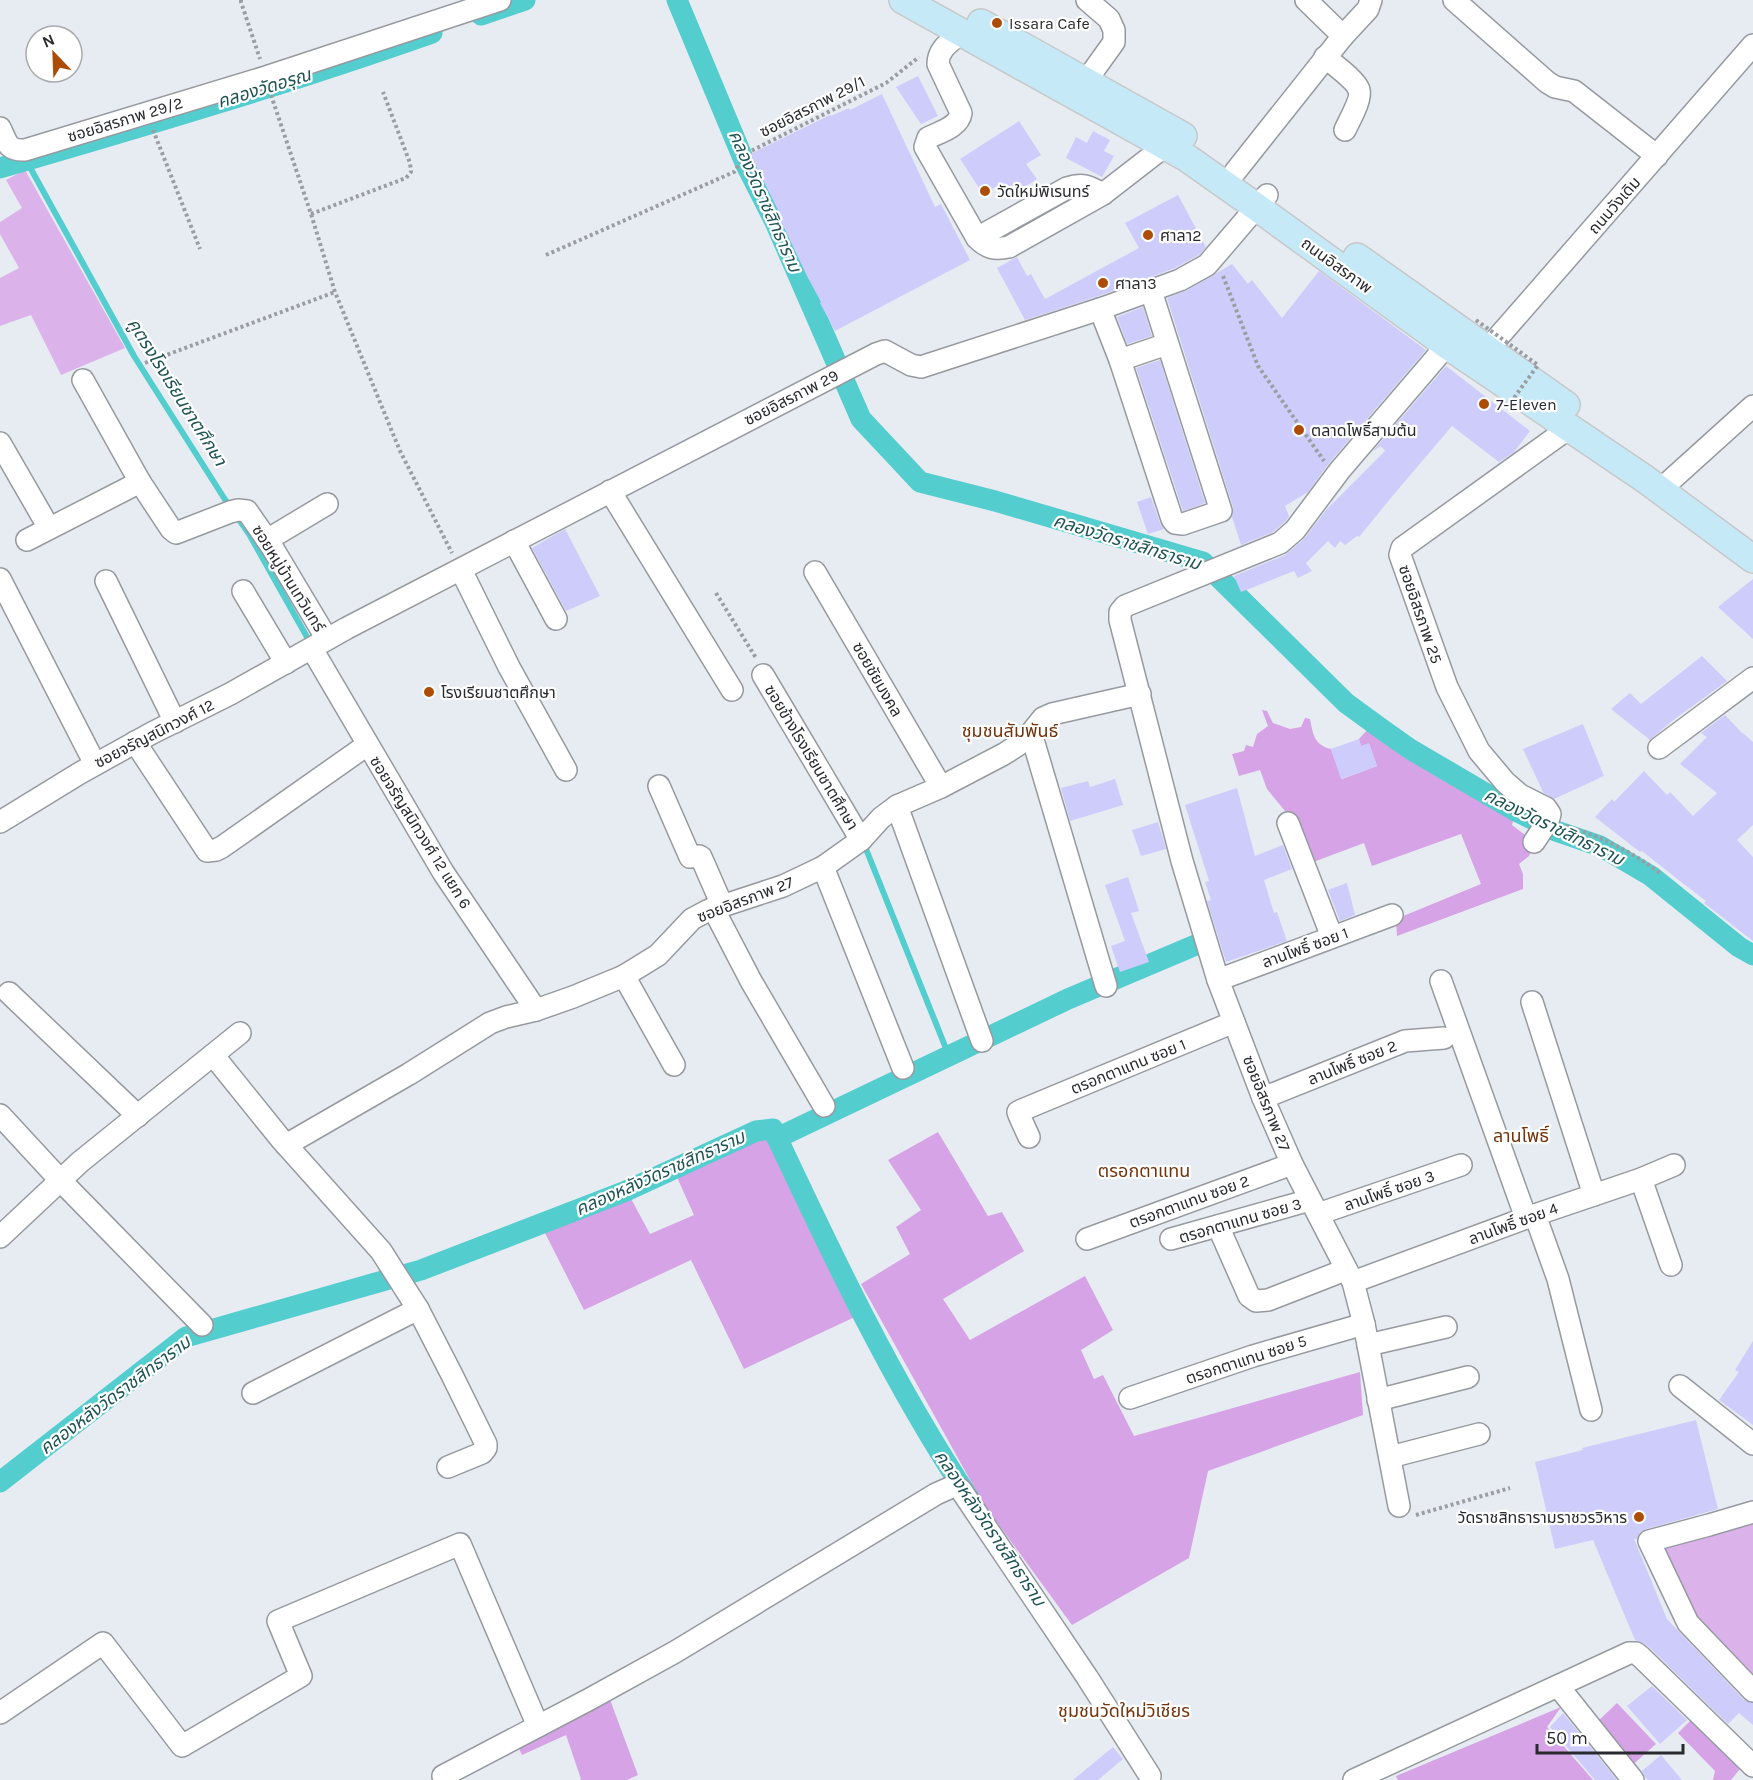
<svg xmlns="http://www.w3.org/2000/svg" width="1753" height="1780" viewBox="0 0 1753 1780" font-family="Karla,'Noto Sans Thai',sans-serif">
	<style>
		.green { fill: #dcb2ea }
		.forest { fill: #d5a3e6 }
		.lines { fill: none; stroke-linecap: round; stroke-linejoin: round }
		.stream { stroke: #54cdcf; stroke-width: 6 }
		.canal { stroke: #54cdcf; stroke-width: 21 }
		.building { fill: #ceccfb }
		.minor-casing { stroke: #969aa0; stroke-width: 24 }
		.major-casing { stroke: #c7c8c8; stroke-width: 30 }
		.path { stroke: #9a9ea3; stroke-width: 4; stroke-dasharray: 3 3; stroke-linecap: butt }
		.minor { stroke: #fff; stroke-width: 21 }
		.major { stroke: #c6e9f8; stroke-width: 27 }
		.path-bridge { stroke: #9a9ea3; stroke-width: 4; stroke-dasharray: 3 3; stroke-linecap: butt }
		.poi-dot { fill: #ad4c04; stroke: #fff; stroke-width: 2 }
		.labels { text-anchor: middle; stroke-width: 4.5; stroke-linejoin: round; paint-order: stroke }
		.poi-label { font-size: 16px; fill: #292a2d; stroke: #fff; text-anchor: start }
		.street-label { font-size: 16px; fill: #292a2d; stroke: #fff }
		.water-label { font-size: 18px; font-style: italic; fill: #1f5354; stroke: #fff }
		.neighbourhood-label { font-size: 18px; fill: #72340d; stroke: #fff }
	</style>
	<rect width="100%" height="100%" fill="#e7ecf2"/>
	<!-- green -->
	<g class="green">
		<path d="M25 170 125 348 61 375 31 315 0 326V278L19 268 0 234V222L22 208 6 180Z"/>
		<path d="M1753 1517V1681L1695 1621 1657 1545Z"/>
	</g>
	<!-- forest -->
	<g class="forest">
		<path d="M1262 710 1267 711 1273 723 1290 729 1301 727 1305 718 1310 719C1313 734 1314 745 1331 749L1342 779 1377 766 1369 744 1361 746 1359 739 1368 729 1379 737 1514 818 1512 825 1534 842 1529 856 1519 864 1523 874V889L1397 936 1396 919 1481 884 1461 834 1372 866 1364 843 1308 864 1285 811 1267 789 1260 770 1239 776 1232 754 1244 751 1246 745 1253 747 1257 734 1268 726Z"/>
		<path d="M938 1132 988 1216 1002 1212 1024 1251 943 1299 970 1340 1085 1276 1113 1330 1081 1350 1094 1379 1103 1375 1134 1436 1360 1372 1363 1415 1208 1471 1189 1558 1072 1625 983 1503 861 1284 910 1254 896 1227 921 1210 888 1160Z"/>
		<path d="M767 1135 857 1316 744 1369 691 1260 584 1310 545 1233 629 1195 650 1234 694 1215 676 1175Z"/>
		<path d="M609 1697 638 1775 627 1780H580L581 1779 566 1735 522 1755 518 1746Z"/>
		<path d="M1617 1703 1656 1744 1628 1769 1594 1725Z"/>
		<path d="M1561 1707 1547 1727 1593 1780H1398L1396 1776Z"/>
		<path d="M1695 1716 1744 1764 1731 1780H1713L1715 1771 1678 1733Z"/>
	</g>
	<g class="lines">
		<!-- stream -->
		<g class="stream">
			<path d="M26 160 134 356 224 498 249 534 307 637"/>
			<path d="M866 849 949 1056"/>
		</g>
		<!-- canal -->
		<g class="canal">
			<path d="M677 0 745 163 775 222 861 419 920 482 995 501 1203 562 1346 703 1383 730 1410 749 1514 810 1556 831 1600 846 1651 876 1739 947 1753 955"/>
			<path d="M481 15 525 0"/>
			<path d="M0 168C145 126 290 83 432 33"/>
			<path d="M777 1138 1068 999 1198 944"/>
			<path d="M0 1482 186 1337 421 1270 626 1191 756 1131 773 1129C832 1255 892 1382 969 1498"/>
		</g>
	</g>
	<!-- building -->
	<g class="building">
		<path d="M918 76 938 116 921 124 896 87Z"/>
		<path d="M882 94 935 207 941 204 970 260 835 331 820 303 821 302 807 276 779 217 781 216 750 154 830 115 831 116 849 108 850 110Z"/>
		<path d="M1019 121 1041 155 1026 164 1037 179 1009 197 1001 184 983 194 960 159Z"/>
		<path d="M1093 131 1110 140 1104 151 1114 156 1102 177 1066 158 1076 137 1087 143Z"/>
		<path d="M1178 195 1206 247 1199 255 1175 268 1096 297 1025 320 997 268 1017 257 1027 276 1031 274 1045 299 1139 248 1125 223Z"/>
		<path d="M1232 264 1248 284 1252 280 1282 318 1319 271 1426 350 1330 462 1308 492 1285 506 1289 516 1286 521 1273 532 1241 545 1232 517 1233 507 1167 298 1186 291Z"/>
		<path d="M1143 307 1152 336 1127 344 1117 317Z"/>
		<path d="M1160 360 1205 503 1183 511 1136 368Z"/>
		<path d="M1446 366 1530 431 1514 452 1499 462 1452 426 1395 493 1359 537 1357 536 1345 545 1340 541 1335 548 1328 541 1306 563 1312 571 1298 578 1294 571 1241 592 1234 576 1285 555 1304 539 1327 509 1385 451 1381 446 1373 451Z"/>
		<path d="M1151 497 1160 523 1164 529 1148 534 1137 502Z"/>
		<path d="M565 529 600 596 566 611 532 548Z"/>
		<path d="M1753 579V639L1718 607Z"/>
		<path d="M1702 656 1727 681 1672 721 1650 740 1611 709 1630 693 1641 704Z"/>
		<path d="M1725 715 1743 734V733L1753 742V825L1737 840 1753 857V941L1704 903 1706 901 1675 877 1642 851 1640 852 1595 817 1612 799 1614 802 1644 771 1667 795 1670 792 1693 816 1717 793 1680 764 1707 737 1701 733Z"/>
		<path d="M1583 724 1604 776 1554 799 1543 792 1523 749Z"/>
		<path d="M1359 739 1361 746 1369 743 1377 766 1341 779 1331 749Z"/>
		<path d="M1115 779 1123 805 1070 821 1061 788 1088 781 1090 787Z"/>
		<path d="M1237 788 1255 856 1283 845 1292 869 1264 880 1274 913 1277 912 1287 941 1226 962 1207 901 1211 900 1205 882 1209 881 1185 805Z"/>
		<path d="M1158 822 1166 849 1141 856 1132 830Z"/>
		<path d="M1128 877 1139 911 1131 913 1149 962 1120 972 1111 946 1125 941 1105 885Z"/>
		<path d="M1347 883 1355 915 1340 921 1328 890Z"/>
		<path d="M1753 1341V1425L1719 1400 1739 1372 1735 1370Z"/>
		<path d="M1696 1420 1718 1509 1646 1529 1640 1532 1637 1539H1634L1667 1619 1744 1700 1753 1703V1725L1739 1713 1728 1724 1650 1648 1643 1643 1635 1640 1593 1540 1555 1549 1535 1462 1583 1450 1582 1448Z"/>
		<path d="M1652 1686 1687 1720 1660 1744 1627 1706Z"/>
		<path d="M1563 1713 1617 1780H1595L1550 1727Z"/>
		<path d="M1113 1747 1123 1759 1098 1780H1073Z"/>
		<path d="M1661 1755 1682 1780H1648L1645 1777 1642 1771Z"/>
	</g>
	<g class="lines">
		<!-- minor casing -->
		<g class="minor-casing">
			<g id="minor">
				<path d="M1454 0 1547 82 1555 87 1574 91 1657 156"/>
				<path d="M961 33C950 42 938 49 938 64L961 113C959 127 940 132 928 138L925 147 977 238C987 248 994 250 1009 247L1103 194 1165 146"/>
				<path d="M1343 36 1368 9 1371 0"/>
				<path d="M1325 57C1333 64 1356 80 1359 90 1362 99 1349 121 1345 130"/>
				<path d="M1086 81 1114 42V30L1109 19 1087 0"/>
				<path d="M0 128C7 142 7 151 25 150L266 77 500 0"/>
				<path d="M1235 172 1343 36 1306 0"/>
				<path d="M977 238 1067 188C1083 183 1088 186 1103 194"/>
				<path d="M1100 309 1120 360 1172 519 1175 523 1183 524 1221 511 1151 291"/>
				<path d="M1479 359 1753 45"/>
				<path d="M1120 360 1167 344"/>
				<path d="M83 380 140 482 171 529 176 533 230 512 238 510 247 511 272 547 327 639"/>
				<path d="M0 443 49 528"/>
				<path d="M1660 490 1753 406"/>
				<path d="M610 491 732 690"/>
				<path d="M27 540 140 482"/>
				<path d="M267 540 327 504"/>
				<path d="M514 541 556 619"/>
				<path d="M461 570 509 667 566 770"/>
				<path d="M815 572 941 787"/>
				<path d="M0 579 95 764"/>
				<path d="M106 581 175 722"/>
				<path d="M243 591 286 663"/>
				<path d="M312 649 443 872 536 1010"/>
				<path d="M763 675 861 840"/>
				<path d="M1031 733 1106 986"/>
				<path d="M135 742 207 851 216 850 222 847 367 745"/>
				<path d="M1659 748 1753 678"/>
				<path d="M659 786 690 857 699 856 701 857 722 905"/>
				<path d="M897 806 982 1041"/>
				<path d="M0 822 80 773 152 733 230 694 347 628 876 354 885 351 911 365 921 367 1100 309 1180 280 1207 265 1267 195"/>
				<path d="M1288 823 1332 937"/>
				<path d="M1534 842 1548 821 1550 814 1546 808 1520 795 1505 782 1479 751 1447 687 1400 555 1402 548 1569 428"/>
				<path d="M823 867 903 1068"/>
				<path d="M713 908 751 981 824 1106"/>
				<path d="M624 976 674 1065"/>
				<path d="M1218 980 1392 915"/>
				<path d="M1441 981 1526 1218"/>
				<path d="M9 993 138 1116"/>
				<path d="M1532 1002 1594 1195"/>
				<path d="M213 1055 280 1138 381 1251 418 1309 452 1375 486 1444V1448L482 1453 448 1467"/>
				<path d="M1263 1098 1405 1041 1444 1038"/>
				<path d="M0 1115 61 1181 202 1325"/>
				<path d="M1029 1137 1019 1115 1018 1112 1022 1110 1234 1022"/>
				<path d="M286 1145 409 1074 490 1023 506 1017 536 1010 573 997 624 976 658 955 692 919 707 911 783 886 823 867 861 840 881 818 897 806 941 787 1004 754 1018 745 1031 733 1043 718 1052 714 1140 694"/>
				<path d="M1641 1179 1671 1265"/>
				<path d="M1318 1214 1461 1165"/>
				<path d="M1535 1215 1558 1279 1591 1410"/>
				<path d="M1218 1226 1249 1296 1256 1301 1268 1300 1345 1270"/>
				<path d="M0 1237 80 1162 240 1033"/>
				<path d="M1087 1239 1292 1164"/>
				<path d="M1171 1239 1310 1200"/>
				<path d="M1353 1282 1526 1218 1641 1179 1674 1165"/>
				<path d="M1368 1345 1446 1327"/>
				<path d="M1680 1386 1753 1444"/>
				<path d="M253 1393 418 1309"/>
				<path d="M1130 1398 1253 1356 1364 1324"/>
				<path d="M1378 1400 1468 1377"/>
				<path d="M1390 1457 1479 1434"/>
				<path d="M1399 1506 1364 1324 1353 1282 1292 1164 1263 1098 1218 980 1182 861 1120 620V612L1125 606 1280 543 1295 530 1340 470 1447 345"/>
				<path d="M1753 1512 1709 1525 1649 1541 1688 1623 1753 1691"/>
				<path d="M1558 1686 1633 1780"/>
				<path d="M0 1713 103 1643 182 1746 301 1676 278 1621 460 1544 538 1726"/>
				<path d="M443 1776 588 1700 675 1652 936 1494 954 1486 961 1490 1087 1677 1150 1776"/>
				<path d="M1354 1780 1629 1653H1636L1641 1657 1753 1766"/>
			</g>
		</g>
		<!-- major casing -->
		<g class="major-casing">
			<g id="major">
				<path d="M903 0 1187 158 1265 213 1447 345 1645 479 1753 559"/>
				<path d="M981 23 1183 136"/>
				<path d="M1357 257 1566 405"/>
			</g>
		</g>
		<!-- path -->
		<g class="path">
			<path d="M241 0V2L260 59"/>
			<path d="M271 95 311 214 335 292 400 451 452 553"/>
			<path d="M153 130 200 249"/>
			<path d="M311 214 406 178 411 172 410 163 383 92"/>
			<path d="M546 255 734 172 747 153 886 83 919 57"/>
			<path d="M1223 276 1258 366 1324 461"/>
			<path d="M145 363 335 292"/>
			<path d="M716 593 756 658"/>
			<path d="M1566 826C1600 836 1633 852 1661 874"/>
			<path d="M1416 1515 1510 1488"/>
		</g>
		<!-- minor -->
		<use href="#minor" class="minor"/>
		<!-- major -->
		<use href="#major" class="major"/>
		<!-- path-bridge -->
		<path class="path-bridge" d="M1476 320 1538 365 1508 406"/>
	</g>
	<!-- markers -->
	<g class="poi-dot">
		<circle cx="997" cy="23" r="6"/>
		<circle cx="985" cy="191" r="6"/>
		<circle cx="1148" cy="235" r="6"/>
		<circle cx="1103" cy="283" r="6"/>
		<circle cx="1484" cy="404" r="6"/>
		<circle cx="1299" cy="430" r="6"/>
		<circle cx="429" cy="692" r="6"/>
		<circle cx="1639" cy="1517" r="6"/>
	</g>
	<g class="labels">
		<!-- poi labels -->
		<g class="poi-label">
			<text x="1009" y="29">Issara Cafe</text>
			<text x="997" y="197">วัดใหม่พิเรนทร์</text>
			<text x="1160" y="241">ศาลา2</text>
			<text x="1115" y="289">ศาลา3</text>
			<text x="1496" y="410">7-Eleven</text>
			<text x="1311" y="436">ตลาดโพธิ์สามต้น</text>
			<text x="441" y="698">โรงเรียนชาตศึกษา</text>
			<text x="1627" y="1523" text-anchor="end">วัดราชสิทธารามราชวรวิหาร</text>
		</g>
		<!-- street labels -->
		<g class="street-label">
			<text transform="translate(812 106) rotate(-27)" y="6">ซอยอิสรภาพ 29/1</text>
			<text transform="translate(125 119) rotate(-17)" y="6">ซอยอิสรภาพ 29/2</text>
			<text transform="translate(1614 205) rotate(-49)" y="6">ถนนวังเดิม</text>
			<text transform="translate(1337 265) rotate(36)" y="6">ถนนอิสรภาพ</text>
			<text transform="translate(791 397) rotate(-27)" y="6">ซอยอิสรภาพ 29</text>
			<text transform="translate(289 578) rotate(58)" y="6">ซอยหมู่บ้านเทวินทร์</text>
			<text transform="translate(1421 614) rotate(71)" y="6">ซอยอิสรภาพ 25</text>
			<text transform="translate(878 679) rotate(60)" y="6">ซอยชัยมงคล</text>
			<text transform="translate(154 733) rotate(-27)" y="6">ซอยจรัญสนิทวงศ์ 12</text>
			<text transform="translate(812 757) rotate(59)" y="6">ซอยข้างโรงเรียนชาตศึกษา</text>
			<text transform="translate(421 832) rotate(58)" y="6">ซอยจรัญสนิทวงศ์ 12 แยก 6</text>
			<text transform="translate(745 899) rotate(-21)" y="6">ซอยอิสรภาพ 27</text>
			<text transform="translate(1305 947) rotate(-20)" y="6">ลานโพธิ์ ซอย 1</text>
			<text transform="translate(1352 1062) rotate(-22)" y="6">ลานโพธิ์ ซอย 2</text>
			<text transform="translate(1128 1066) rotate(-22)" y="6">ตรอกตาแทน ซอย 1</text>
			<text transform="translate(1267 1103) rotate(68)" y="6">ซอยอิสรภาพ 27</text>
			<text transform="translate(1389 1190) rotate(-19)" y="6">ลานโพธิ์ ซอย 3</text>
			<text transform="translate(1189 1201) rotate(-20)" y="6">ตรอกตาแทน ซอย 2</text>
			<text transform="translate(1240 1220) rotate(-16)" y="6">ตรอกตาแทน ซอย 3</text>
			<text transform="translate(1513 1223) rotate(-20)" y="6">ลานโพธิ์ ซอย 4</text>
			<text transform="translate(1246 1359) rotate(-18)" y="6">ตรอกตาแทน ซอย 5</text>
		</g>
		<!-- water labels -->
		<g class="water-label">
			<text transform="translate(264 88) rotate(-17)" y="6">คลองวัดอรุณ</text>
			<text transform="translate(765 201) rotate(66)" y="6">คลองวัดราชสิทธาราม</text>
			<text transform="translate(177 392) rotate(58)" y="6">คูตรงโรงเรียนชาตศึกษา</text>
			<text transform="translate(1127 542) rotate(17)" y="6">คลองวัดราชสิทธาราม</text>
			<text transform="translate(1554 827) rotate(26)" y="6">คลองวัดราชสิทธาราม</text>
			<text transform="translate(660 1173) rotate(-24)" y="6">คลองหลังวัดราชสิทธาราม</text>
			<text transform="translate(115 1395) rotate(-37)" y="6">คลองหลังวัดราชสิทธาราม</text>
			<text transform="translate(990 1528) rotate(56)" y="6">คลองหลังวัดราชสิทธาราม</text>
		</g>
		<!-- neighbourhood labels -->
		<g class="neighbourhood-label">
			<text x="1010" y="737">ชุมชนสัมพันธ์</text>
			<text x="1521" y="1142">ลานโพธิ์</text>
			<text x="1144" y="1177">ตรอกตาแทน</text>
			<text x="1124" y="1717">ชุมชนวัดใหม่วิเชียร</text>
		</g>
	</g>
	<!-- north arrow -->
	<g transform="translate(54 54) rotate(337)"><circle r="28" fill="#ffffff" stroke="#a9aaab" stroke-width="1.5"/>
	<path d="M0-4.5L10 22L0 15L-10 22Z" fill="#ad4c04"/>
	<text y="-9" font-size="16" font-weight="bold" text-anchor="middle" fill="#292a2d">N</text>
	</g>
	<!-- scale -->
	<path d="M1537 1744v9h146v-9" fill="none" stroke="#292a2d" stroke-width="3"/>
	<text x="1546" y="1744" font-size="18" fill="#292a2d" stroke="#ffffff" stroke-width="4.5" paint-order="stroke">50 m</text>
</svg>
